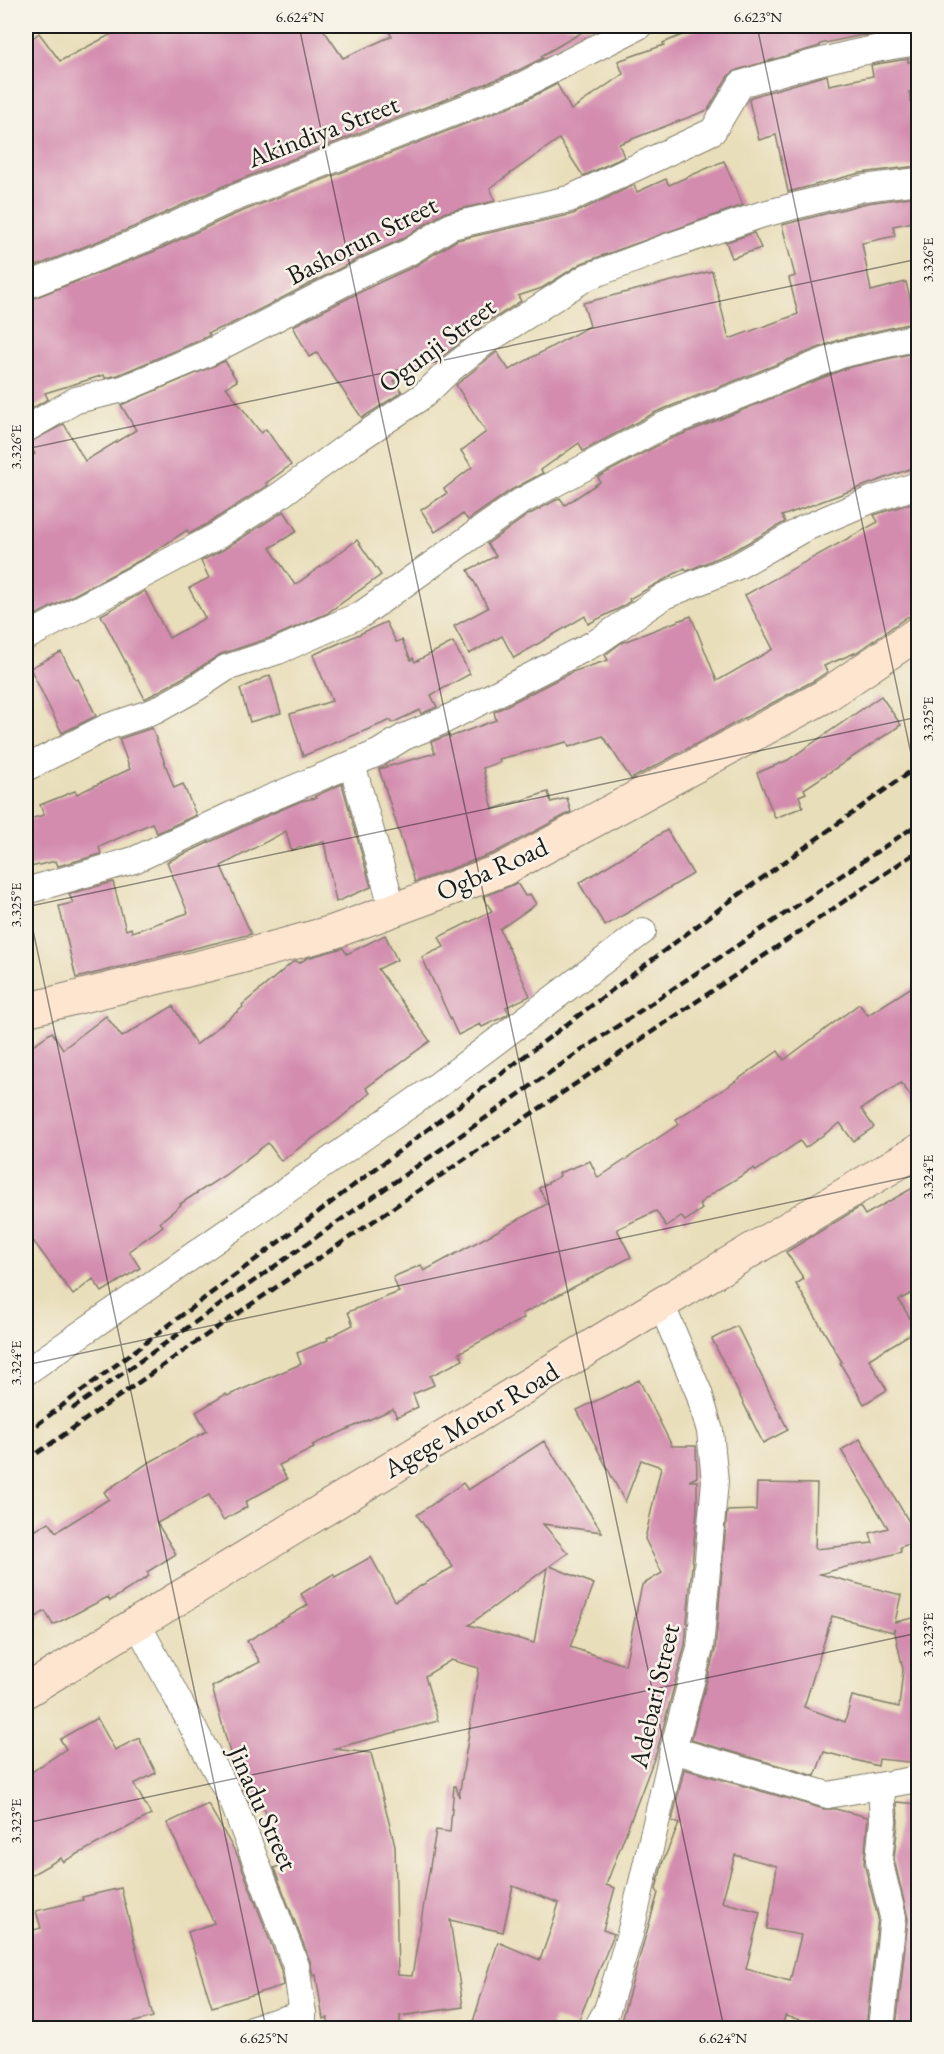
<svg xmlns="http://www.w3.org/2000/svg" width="944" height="2054" viewBox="0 0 944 2054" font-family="'EB Garamond',serif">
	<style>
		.building { fill: #d38bae; fill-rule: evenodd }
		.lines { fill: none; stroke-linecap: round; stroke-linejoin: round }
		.street-casing { stroke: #827d6b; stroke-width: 28 }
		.secondary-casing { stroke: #827d6b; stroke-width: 35 }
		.street { stroke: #fff; stroke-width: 26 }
		.secondary { stroke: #fde5d0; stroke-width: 33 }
		.rail { stroke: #1c1c1c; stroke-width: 4.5; stroke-dasharray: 9 4.5; stroke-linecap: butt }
		.ticks { fill: none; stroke: #1c1c1c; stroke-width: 1.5; stroke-opacity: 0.45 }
		.labels { text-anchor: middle; stroke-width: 5; stroke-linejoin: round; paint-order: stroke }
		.street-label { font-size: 27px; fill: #1c1c1c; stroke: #f7f3e8 }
		.neatline { fill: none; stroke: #1c1c1c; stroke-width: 2 }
		.ticks-label { font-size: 15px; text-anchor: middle; fill: #1c1c1c }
	</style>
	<rect width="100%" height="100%" fill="#f7f3e8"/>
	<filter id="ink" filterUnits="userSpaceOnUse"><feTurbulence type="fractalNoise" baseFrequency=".0167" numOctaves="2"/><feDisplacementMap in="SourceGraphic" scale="12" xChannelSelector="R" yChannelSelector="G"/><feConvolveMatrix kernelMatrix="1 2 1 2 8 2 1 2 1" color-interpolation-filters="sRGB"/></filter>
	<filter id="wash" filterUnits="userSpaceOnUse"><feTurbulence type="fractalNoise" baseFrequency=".008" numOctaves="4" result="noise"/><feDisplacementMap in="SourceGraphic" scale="24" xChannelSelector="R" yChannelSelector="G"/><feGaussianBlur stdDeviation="1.35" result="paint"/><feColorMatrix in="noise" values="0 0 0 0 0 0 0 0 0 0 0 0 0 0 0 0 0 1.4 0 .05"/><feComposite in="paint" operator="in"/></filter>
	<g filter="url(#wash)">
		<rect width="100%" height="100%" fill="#e9deba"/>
		<g id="blocks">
			<!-- building -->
			<g class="building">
				<path d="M108 26H321L343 58 392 36 384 26H593L541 56 543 58 513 73 221 187 141 224 26 270V43L39 33 60 61 112 34Z"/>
				<path d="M704 26H861L863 35 820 44V46L737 70 728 76 708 110 619 144 624 157 583 176 559 139 490 188 495 201 443 213 402 239 364 256 229 325 208 333 210 335 202 339 118 375 105 378 104 375 45 393 48 399 26 412V301L153 252 233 215 524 101 557 84 571 110 623 74 618 61 664 45 663 43Z"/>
				<path d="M862 26H901V29L864 36Z"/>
				<path d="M908 59V62L918 60V91L909 92 918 136V166L860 173 788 192 776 135 759 140 749 101 751 97 827 75 829 85 873 76 871 65Z"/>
				<path d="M724 161 743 205 582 263 542 288 518 296 521 301 498 316 479 325 481 327 440 358 439 356 394 381 402 392 362 418 317 353 309 357 293 326 378 283 415 266 457 240 573 214 634 185 637 192 666 179 669 185Z"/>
				<path d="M918 196V221L893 226 895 236 862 243 871 291 906 282 916 322 838 340 656 412 583 451 579 443 541 470 543 473 511 490 468 520 463 514 435 532 421 510 447 493 444 489 472 467 461 451 486 432 456 385 494 354 497 352 509 370 590 326 583 303 712 271 729 339 798 314 789 278 795 276 782 225 867 203Z"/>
				<path d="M754 233 761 248 732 258 726 242Z"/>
				<path d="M918 352V466L782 516 785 522 733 551 687 571 685 568 629 599 630 601 620 608 588 624 585 616 514 658 502 636 469 654 454 626 488 608 468 570 496 556 487 544 528 515 560 498 565 505 600 482 598 477 668 440 847 368Z"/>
				<path d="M225 361 237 381 226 387 261 433 266 429 291 465 266 483 268 485 207 524 189 534 187 530 146 557 32 617 26 606V459L35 454 28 443 64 424 85 461 136 430 121 405Z"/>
				<path d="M918 501V614L907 617 857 652 824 666 827 672 815 680 631 779 603 736 569 747 567 742 499 759 500 762 483 768 493 809 548 792 551 802 567 798 571 812 494 853 415 882 379 769 435 753 431 742 449 735 450 737 496 720 494 712 572 672 608 660 605 655 621 643 691 616 717 681 773 649 745 595 878 522 874 515Z"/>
				<path d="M284 511 297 531 270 548 295 585 357 540 381 575 326 614 273 637 221 654 188 675 145 699 101 615 145 591 169 638 205 618 189 588 209 578 201 561 223 550Z"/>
				<path d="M386 622 396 642 402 640 411 660 413 658 415 662 453 642 470 674 431 695 437 707 421 714 420 710 392 723 391 720 303 756 290 714 332 701 313 655Z"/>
				<path d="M61 652 76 680 78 679 96 716 62 733 30 668Z"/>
				<path d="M270 675 281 713 250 722 240 689Z"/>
				<path d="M881 696 901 725 804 789 806 793 799 796 803 807 775 818 757 773 788 760Z"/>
				<path d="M152 728 174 788 183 784 196 815 157 833 152 823 99 847 101 854 58 866 56 861 26 868V820L44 815 40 805 75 791 77 794 130 769 119 739Z"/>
				<path d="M342 784 371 887 336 902 324 842 291 850 286 831 221 866 251 934 76 978 59 906 73 903 69 894 113 882 126 930 131 928 132 932 188 913 167 862 255 821 301 801 316 798 315 796Z"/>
				<path d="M667 830 693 874 605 926 579 883Z"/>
				<path d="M517 883 525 896 530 894 536 904 500 929 530 996 506 1007 509 1013 505 1016 482 1027 480 1024 458 1035 422 957 444 947 439 937 492 911 483 897Z"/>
				<path d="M385 935 397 960 378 969 430 1041 366 1088 370 1093 337 1121 281 1161 268 1143 225 1175 180 1204 181 1205 160 1222 163 1226 129 1251 140 1268 102 1292 93 1279 73 1295 26 1231V1050L52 1032 63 1049 106 1016 122 1037 173 1006 196 1045 243 1007 242 1005 293 962 297 961 299 963 307 958 343 948 347 954Z"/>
				<path d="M918 983V1105L901 1083 861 1109 874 1127 853 1141 840 1123 805 1148 800 1141 756 1171 754 1168 716 1191 699 1204 702 1209 685 1221 681 1216 666 1226 656 1211 617 1229 631 1257 522 1314 524 1318 459 1353 463 1360 430 1376 434 1385 413 1394 418 1407 397 1417 393 1409 312 1445 314 1448 279 1465 287 1479 245 1502 247 1507 223 1520 209 1495 157 1523 176 1554 147 1572 149 1576 110 1601 108 1597 53 1625 45 1611 26 1624V1536L49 1522 56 1532 109 1499 104 1492 148 1463 207 1431 196 1412 226 1394 227 1396 301 1364 297 1353 328 1340 327 1338 353 1325 348 1312 399 1292 393 1277 421 1265 424 1271 547 1204 539 1188 560 1176 559 1173 590 1161 598 1178 679 1124 676 1119 726 1088 778 1051 784 1060 859 1004 868 1015Z"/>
				<path d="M918 1185V1290L899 1300 917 1330 869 1359 887 1390 864 1404 840 1363 842 1362 796 1284 804 1279 786 1252 860 1207 865 1215Z"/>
				<path d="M737 1326 788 1430 763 1443 712 1339Z"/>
				<path d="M639 1380 672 1446H696L697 1477 689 1481H697V1508L685 1645 657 1751 606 1885 615 1888 603 1930 614 1934 576 2027 554 2018 551 2028H471L498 1942 540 1960 552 1926 559 1903 513 1886 503 1932 450 1920 463 2007 400 2016V2028H328V2018L323 2019 316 1975 313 1976 310 1961 274 1868 286 1863 262 1803 251 1807 236 1775 212 1687 260 1662 247 1641 308 1605 301 1594 333 1574 335 1577 371 1557 395 1601 453 1567 417 1515 463 1483 468 1490 544 1441 602 1532 543 1524 568 1553 550 1566 594 1584 570 1647 625 1665 642 1585 662 1573 645 1539 661 1467 641 1460 625 1502 577 1410ZM547 1568 534 1643 469 1625ZM451 1660 479 1668 459 1797 456 1786H454L450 1832 436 1830 412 1976 398 1975 395 1845 371 1753 332 1749 438 1721 425 1676Z"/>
				<path d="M860 1439 918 1537V1541L900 1547 901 1552 820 1574 901 1595 895 1622 918 1617V1763L879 1759 878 1766 824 1752 815 1776 691 1740 715 1650 727 1511 756 1510 757 1483 817 1484 815 1549 873 1543 870 1533 888 1528 841 1450ZM832 1616 893 1632 894 1628 903 1669 899 1707 852 1696 845 1722 804 1707Z"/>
				<path d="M97 1718 115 1750 139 1738 156 1773 134 1784 151 1815 63 1862 61 1858 26 1878V1776L66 1749 60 1739Z"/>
				<path d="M684 1769 824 1809H835L868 1817 864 1863 878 1918 866 2028H833L785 2016 782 2028H619L658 1893 656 1889 663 1861 679 1824 672 1821ZM735 1855 777 1866 767 1929 801 1935 790 1981 746 1969 760 1912 722 1902Z"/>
				<path d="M897 1802 918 1804 913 1889H918V2028H896L908 1919 894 1859 898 1822Z"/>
				<path d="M208 1804 238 1857 281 1970 284 1985 212 2007 188 1932 214 1923 167 1823Z"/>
				<path d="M121 1888 153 2017 113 2028H26V1932L41 1928 36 1911 83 1900 82 1897Z"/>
			</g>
		</g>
	</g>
	<g filter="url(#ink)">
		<use href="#blocks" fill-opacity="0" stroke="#827d6b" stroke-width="1.5"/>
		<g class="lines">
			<!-- street casing -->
			<g class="street-casing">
				<g id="street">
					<path d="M26 286 147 238 227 201 519 87 639 26"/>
					<path d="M26 429 76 400 123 389 208 353 371 269 409 252 451 226 569 199 713 131 741 84C799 66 857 50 918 42"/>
					<path d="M26 637 215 537 279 496 349 445 424 395 452 368 485 342 587 277 670 246 760 215 864 188 918 181"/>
					<path d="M352 764 393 910"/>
					<path d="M26 768 107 727 155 711 196 688 226 668 278 651 362 614 520 502 662 426 843 354 918 337"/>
					<path d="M26 891 134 860 249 807 378 753 404 737 445 720 597 642 664 596 738 566 803 529 871 500 918 485"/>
					<path d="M26 1372 438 1085 643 931"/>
					<path d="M137 1623 233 1802 296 1966 303 2014V2028"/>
					<path d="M673 1750 828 1795 918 1779"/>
					<path d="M881 1787 883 1821 879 1860 893 1917 881 2028"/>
					<path d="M254 2028 303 2014"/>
					<path d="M597 2028 607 2010 630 1934 673 1750 700 1648 715 1481 710 1431 699 1393 661 1304"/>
				</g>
			</g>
			<!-- secondary casing -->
			<g class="secondary-casing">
				<g id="secondary">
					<path d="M26 1010 236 958 333 932 502 870 825 696 918 633"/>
					<path d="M26 1691 661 1304 918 1151"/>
				</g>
			</g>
			<!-- street -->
			<use href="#street" class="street"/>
			<!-- secondary -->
			<use href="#secondary" class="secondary"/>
			<!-- rail -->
			<g class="rail">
				<path d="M72 1409 582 1050 918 824"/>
				<path d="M26 1433 726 904 918 766"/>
				<path d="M26 1461 228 1320 918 851"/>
			</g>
		</g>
	</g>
	<!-- ticks -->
	<path class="ticks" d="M299 26 724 2028M757 26 918 787M26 449 918 259M26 897 266 2028M26 907 918 717M26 1365 918 1175M26 1823 918 1633"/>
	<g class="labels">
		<!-- street labels -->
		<g class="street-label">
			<text transform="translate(323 131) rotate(-21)" y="9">Akindiya Street</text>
			<text transform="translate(362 240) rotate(-27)" y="9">Bashorun Street</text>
			<text transform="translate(437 345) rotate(-37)" y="9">Ogunji Street</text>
			<text transform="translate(492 869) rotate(-24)" y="9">Ogba Road</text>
			<text transform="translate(471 1420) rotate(-31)" y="9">Agege Motor Road</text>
			<text transform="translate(654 1696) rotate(-77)" y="9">Adebari Street</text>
			<text transform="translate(263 1808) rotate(66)" y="9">Jinadu Street</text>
		</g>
	</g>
	<!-- margin -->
	<rect width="944" height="2054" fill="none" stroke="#f7f3e8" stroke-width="66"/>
	<rect x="33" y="33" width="878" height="1988" class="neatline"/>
	<g class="ticks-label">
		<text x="300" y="22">6.624°N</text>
		<text x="758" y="22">6.623°N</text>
		<text transform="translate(928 260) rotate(-90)" y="5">3.326°E</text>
		<text transform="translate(16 447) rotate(-90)" y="5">3.326°E</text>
		<text transform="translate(928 719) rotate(-90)" y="5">3.325°E</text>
		<text transform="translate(16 905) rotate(-90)" y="5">3.325°E</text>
		<text transform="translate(928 1177) rotate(-90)" y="5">3.324°E</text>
		<text transform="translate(16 1363) rotate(-90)" y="5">3.324°E</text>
		<text transform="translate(928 1635) rotate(-90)" y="5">3.323°E</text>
		<text transform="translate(16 1821) rotate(-90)" y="5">3.323°E</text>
		<text x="264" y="2043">6.625°N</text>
		<text x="723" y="2043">6.624°N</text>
	</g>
</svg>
